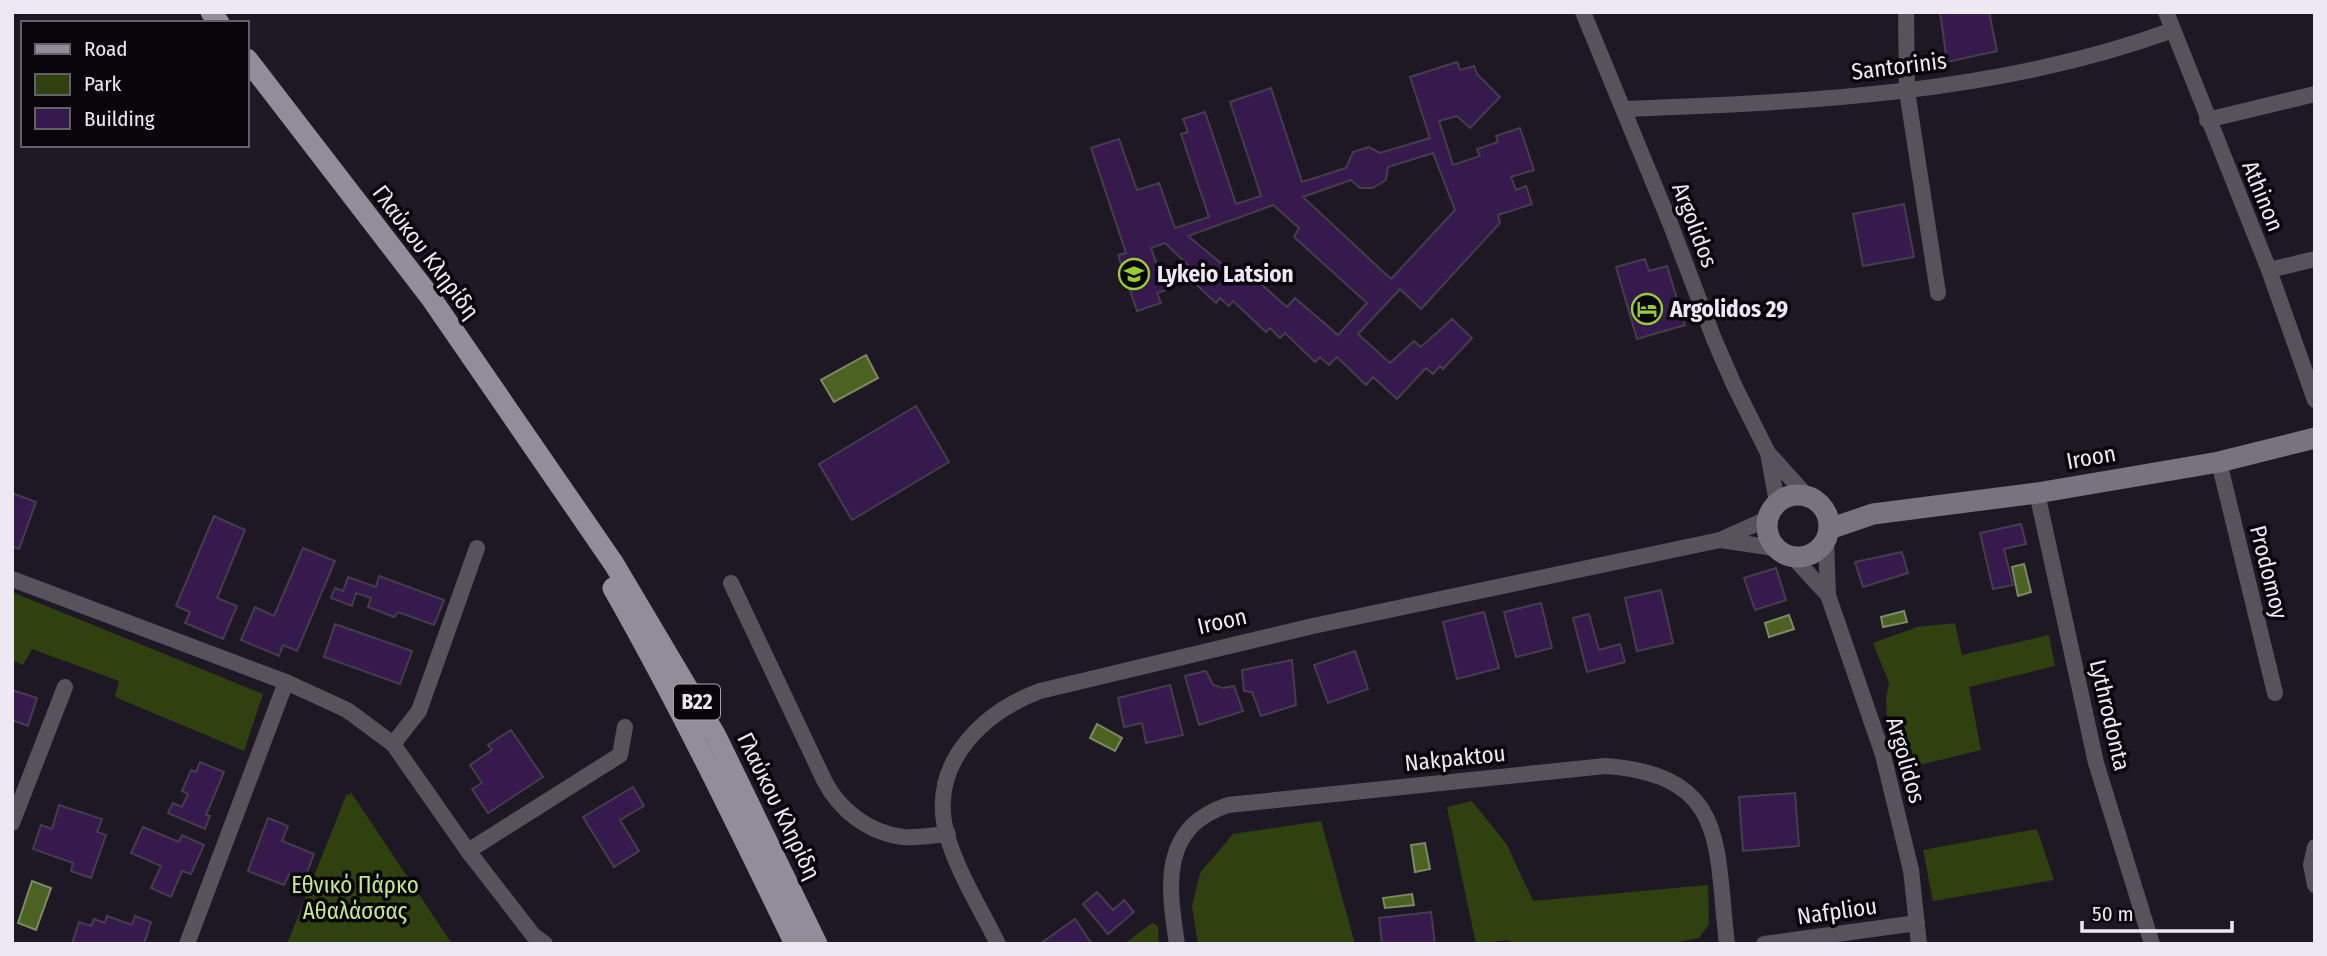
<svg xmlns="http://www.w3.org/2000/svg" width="2327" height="956" viewBox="0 0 2327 956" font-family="'Fira Sans Condensed',sans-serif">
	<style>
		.green { fill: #2f410f }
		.water { fill: #4b6223; stroke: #7c8a61; stroke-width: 2 }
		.building { fill: #361a4d; stroke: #443d4c; stroke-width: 2; fill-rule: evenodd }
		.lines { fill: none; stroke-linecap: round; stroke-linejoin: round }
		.street { stroke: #57535a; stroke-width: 16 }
		.secondary { stroke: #79737f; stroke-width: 21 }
		.primary { stroke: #938c9b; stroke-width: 21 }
		.labels { text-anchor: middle; stroke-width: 7; stroke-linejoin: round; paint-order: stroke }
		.shield { fill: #07050a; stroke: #a8a4ac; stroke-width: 2 }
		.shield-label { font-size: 21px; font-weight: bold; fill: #ede8f2 }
		.street-label { font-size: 23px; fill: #ede8f2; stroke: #07050a }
		.poi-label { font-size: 23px; font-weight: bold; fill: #ede8f2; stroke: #07050a; text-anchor: start }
		.park-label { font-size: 23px; fill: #c3e88d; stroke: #07050a }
	</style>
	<rect width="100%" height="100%" fill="#1e1825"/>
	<!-- green -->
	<g class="green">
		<path d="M12 592 263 694 244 751 115 697 119 681 32 649 23 665 12 660Z"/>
		<path d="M1955 623 1962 655 2049 635 2055 666 1969 687 1981 750 1907 768 1887 716 1886 698 1889 683 1873 643 1917 627Z"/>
		<path d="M351 792 452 944H287L347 793 349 796Z"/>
		<path d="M1472 801 1507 845 1533 901 1708 885 1709 924 1699 938 1669 944H1516L1508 940 1476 944 1447 807Z"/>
		<path d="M1321 821 1355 944H1198L1192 906 1200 873 1233 834Z"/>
		<path d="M2037 829 2054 880 1933 901 1923 850Z"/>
		<path d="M1152 923 1158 926 1159 944H1124Z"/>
	</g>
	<!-- water -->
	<g class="water">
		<path d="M866 355 878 378 834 402 821 380Z"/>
		<path d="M2024 564 2031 592 2018 596 2012 567Z"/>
		<path d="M1904 611 1907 622 1883 627 1881 617Z"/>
		<path d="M1789 615 1794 629 1769 637 1765 623Z"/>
		<path d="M1097 724 1122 738 1115 751 1090 738Z"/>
		<path d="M1425 843 1430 869 1415 872 1411 845Z"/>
		<path d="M32 881 51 888 36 930 18 923Z"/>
		<path d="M1412 894 1414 905 1385 908 1383 898Z"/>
	</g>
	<!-- building -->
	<g class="building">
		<path d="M1940 12H1989L1997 51 1947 62Z"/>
		<path d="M1457 62 1460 70 1474 66 1477 74 1500 97 1470 128 1457 116 1439 121 1453 165 1480 156 1477 149 1498 142 1496 136 1520 128 1534 170 1511 177 1516 190 1526 186 1532 204 1498 215 1500 223 1421 309 1400 289 1358 334 1390 363 1414 341 1421 347 1452 319 1472 338 1443 369 1440 366 1433 374 1426 368 1397 399 1373 377 1366 385 1337 357 1329 365 1320 357 1315 362 1285 333 1280 338 1270 328 1266 332 1233 301 1229 306 1220 298 1216 303 1185 274 1191 268 1165 243 1151 248 1166 290 1157 293 1161 303 1137 311 1118 255 1126 253 1091 148 1119 139 1137 190 1159 183 1175 228 1209 217 1181 134 1188 132 1183 119 1205 112 1236 204 1261 196 1230 102 1271 88 1302 182 1346 168 1353 152 1369 147 1380 153 1430 138 1410 77ZM1433 153 1455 210 1391 279 1303 197 1351 180 1360 188H1373L1386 180 1388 167ZM1273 205 1299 228 1294 237 1367 303 1338 335 1295 298 1287 307 1245 270 1239 278 1188 236Z"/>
		<path d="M1904 204 1914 257 1863 266 1853 214Z"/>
		<path d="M1645 259 1649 271 1667 266 1685 325 1637 339 1616 267Z"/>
		<path d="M916 406 949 462 852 520 819 464Z"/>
		<path d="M12 493 36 502 19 549 12 546Z"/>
		<path d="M214 516 245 530 217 598 237 606 223 639 185 623 190 612 176 606Z"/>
		<path d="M2021 524 2026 544 2004 549 2013 585 1993 589 1980 533Z"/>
		<path d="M303 548 335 561 297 651 283 645 279 656 241 640 255 607 274 616Z"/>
		<path d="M1902 552 1908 573 1863 587 1855 562Z"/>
		<path d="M1776 568 1786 600 1755 610 1744 578Z"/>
		<path d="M379 576 444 600 434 625 398 612 394 617 368 607 371 598 356 593 352 606 331 598 335 588 343 591 348 577 376 587Z"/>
		<path d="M1661 590 1673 643 1637 651 1625 598Z"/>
		<path d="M1541 603 1552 648 1516 657 1504 612Z"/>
		<path d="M1484 612 1499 668 1457 679 1443 622Z"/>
		<path d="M1589 614 1599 650 1620 644 1625 662 1587 672 1573 618Z"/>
		<path d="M335 624 412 651 400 684 324 657Z"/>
		<path d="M1355 651 1368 689 1328 703 1314 665Z"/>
		<path d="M1292 660 1296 705 1261 716 1252 692 1244 691 1242 670Z"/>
		<path d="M1206 671 1213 685 1223 688 1234 686 1243 711 1199 725 1185 676Z"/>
		<path d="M1170 685 1183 735 1146 743 1142 723 1124 727 1118 698Z"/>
		<path d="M12 690 37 698 28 726 12 720Z"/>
		<path d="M511 730 543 777 488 813 472 789 482 783 470 765 492 750 488 745Z"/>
		<path d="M200 762 224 772 206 815 210 816 205 829 168 813 173 803 182 807 188 794 182 791 191 770 196 772Z"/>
		<path d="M633 787 644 806 620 820 639 851 614 867 583 817Z"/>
		<path d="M1795 793 1799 846 1743 851 1739 797Z"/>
		<path d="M59 805 102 819 97 832 106 835 91 878 71 871 73 863 33 849 41 825 52 829Z"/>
		<path d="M268 818 288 826 282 841 314 854 304 880 289 874 284 885 248 871Z"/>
		<path d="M143 827 179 842 182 835 204 845 191 874 182 871 171 897 151 888 161 866 131 853Z"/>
		<path d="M1097 892 1113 910 1124 900 1134 912 1108 934 1083 904Z"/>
		<path d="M1431 912 1435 944H1382L1379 918Z"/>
		<path d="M107 916 132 925 135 916 151 922 144 944H72L79 922 91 926 94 919 105 923Z"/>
		<path d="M1075 919 1092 944H1040Z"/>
	</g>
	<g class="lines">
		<!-- street -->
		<g class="street">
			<path d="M1583 12 1670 223 1714 339 1734 385 1768 453 1807 496"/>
			<path d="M1906 12 1907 91 1938 293"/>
			<path d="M2166 12 2269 270 2315 400"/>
			<path d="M1624 109C1808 102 1998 94 2173 30"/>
			<path d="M2207 120 2315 94"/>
			<path d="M2269 270 2315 259"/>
			<path d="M1768 453 1777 502"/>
			<path d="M2219 462 2275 693"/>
			<path d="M2037 493 2096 763 2152 944"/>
			<path d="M1826 539 1828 595 1883 755 1911 870 1919 944"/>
			<path d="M1720 540 1775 548"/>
			<path d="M1793 557 1828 595"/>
			<path d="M12 579 286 682 347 710 393 744 468 851 533 935 545 944"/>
			<path d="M731 583 824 780C839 810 869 833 903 837 918 838 933 835 948 834"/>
			<path d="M393 744 419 711 477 548"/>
			<path d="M12 823 65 687"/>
			<path d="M2315 847 2311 865 2315 885"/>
			<path d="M468 851 620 755 625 727"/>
			<path d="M187 944 286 682"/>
			<path d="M998 944C980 907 951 862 944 822 934 758 986 711 1040 691L1313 626 1720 540 1767 519"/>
			<path d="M1177 944C1168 886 1160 827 1228 805L1605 766C1729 775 1715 845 1727 944"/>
			<path d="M1764 944 1917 923"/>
		</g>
		<!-- secondary -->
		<g class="secondary">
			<circle cx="1798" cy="526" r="31"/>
			<path d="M1829 529 1873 514 2037 493 2219 462 2315 438"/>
		</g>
		<!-- primary -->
		<g class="primary">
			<path d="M211 12 219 23"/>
			<path d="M247 59 431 298 614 564 716 736 817 944"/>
			<path d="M613 588C679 704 737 824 795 944"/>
		</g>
	</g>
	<!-- icons -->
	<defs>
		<g id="school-ring" transform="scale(1.575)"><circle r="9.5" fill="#07050a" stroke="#99cb35" stroke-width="1.5"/><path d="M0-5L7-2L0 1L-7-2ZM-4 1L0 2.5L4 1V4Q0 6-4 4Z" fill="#99cb35"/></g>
		<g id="hotel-ring" transform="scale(1.575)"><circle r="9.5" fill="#07050a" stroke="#99cb35" stroke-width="1.5"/><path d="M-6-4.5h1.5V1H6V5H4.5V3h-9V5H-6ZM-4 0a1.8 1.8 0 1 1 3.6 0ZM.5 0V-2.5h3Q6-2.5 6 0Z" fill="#99cb35"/></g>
	</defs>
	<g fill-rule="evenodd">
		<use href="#school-ring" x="1134" y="274"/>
		<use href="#hotel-ring" x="1647" y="309"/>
	</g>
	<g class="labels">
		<!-- shield labels -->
		<rect class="shield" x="674" y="684.5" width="46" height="35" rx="5"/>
		<g class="shield-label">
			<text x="697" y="709">B22</text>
		</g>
		<!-- street labels -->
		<g class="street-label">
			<text transform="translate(1899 66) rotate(-7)" y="8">Santorinis</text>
			<text transform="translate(2263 196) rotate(68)" y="8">Athinon</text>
			<text transform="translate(1695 225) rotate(69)" y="8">Argolidos</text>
			<text transform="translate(426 252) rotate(53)" y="8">Γλαύκου Κληρίδη</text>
			<text transform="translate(2091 457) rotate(-10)" y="8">Iroon</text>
			<text transform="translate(2269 572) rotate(76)" y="8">Prodomoy</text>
			<text transform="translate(1222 621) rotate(-13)" y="8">Iroon</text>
			<text transform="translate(2110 715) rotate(77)" y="8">Lythrodonta</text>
			<text transform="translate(1455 758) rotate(-6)" y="8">Nakpaktou</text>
			<text transform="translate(1906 760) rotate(74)" y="8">Argolidos</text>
			<text transform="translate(779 806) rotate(64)" y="8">Γλαύκου Κληρίδη</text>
			<text transform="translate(1837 911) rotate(-8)" y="8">Nafpliou</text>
		</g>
		<!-- poi labels -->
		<g class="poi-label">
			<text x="1157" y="282">Lykeio Latsion</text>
			<text x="1670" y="317">Argolidos 29</text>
		</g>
		<!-- park labels -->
		<g class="park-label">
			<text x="355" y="893">Εθνικό Πάρκο<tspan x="355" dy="26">Αθαλάσσας</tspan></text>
		</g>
	</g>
	<!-- border -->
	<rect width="2327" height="956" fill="none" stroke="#ede8f2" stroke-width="28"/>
	<!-- legend -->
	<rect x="21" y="21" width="228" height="126" fill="#07050a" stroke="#636067" stroke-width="2"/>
	<rect x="35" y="44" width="35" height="10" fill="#938c9b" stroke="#636067" stroke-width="2"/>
	<text x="84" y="56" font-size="21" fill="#ede8f2">Road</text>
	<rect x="35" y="74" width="35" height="21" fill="#2f410f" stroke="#636067" stroke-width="2"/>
	<text x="84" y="91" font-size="21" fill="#ede8f2">Park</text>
	<rect x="35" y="108" width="35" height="21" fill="#361a4d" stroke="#636067" stroke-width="2"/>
	<text x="84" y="126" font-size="21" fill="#ede8f2">Building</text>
	<!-- scale -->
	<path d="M2082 921v10h150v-10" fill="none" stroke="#ede8f2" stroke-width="3.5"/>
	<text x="2092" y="921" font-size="21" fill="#ede8f2" stroke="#07050a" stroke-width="5" paint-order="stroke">50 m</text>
</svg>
